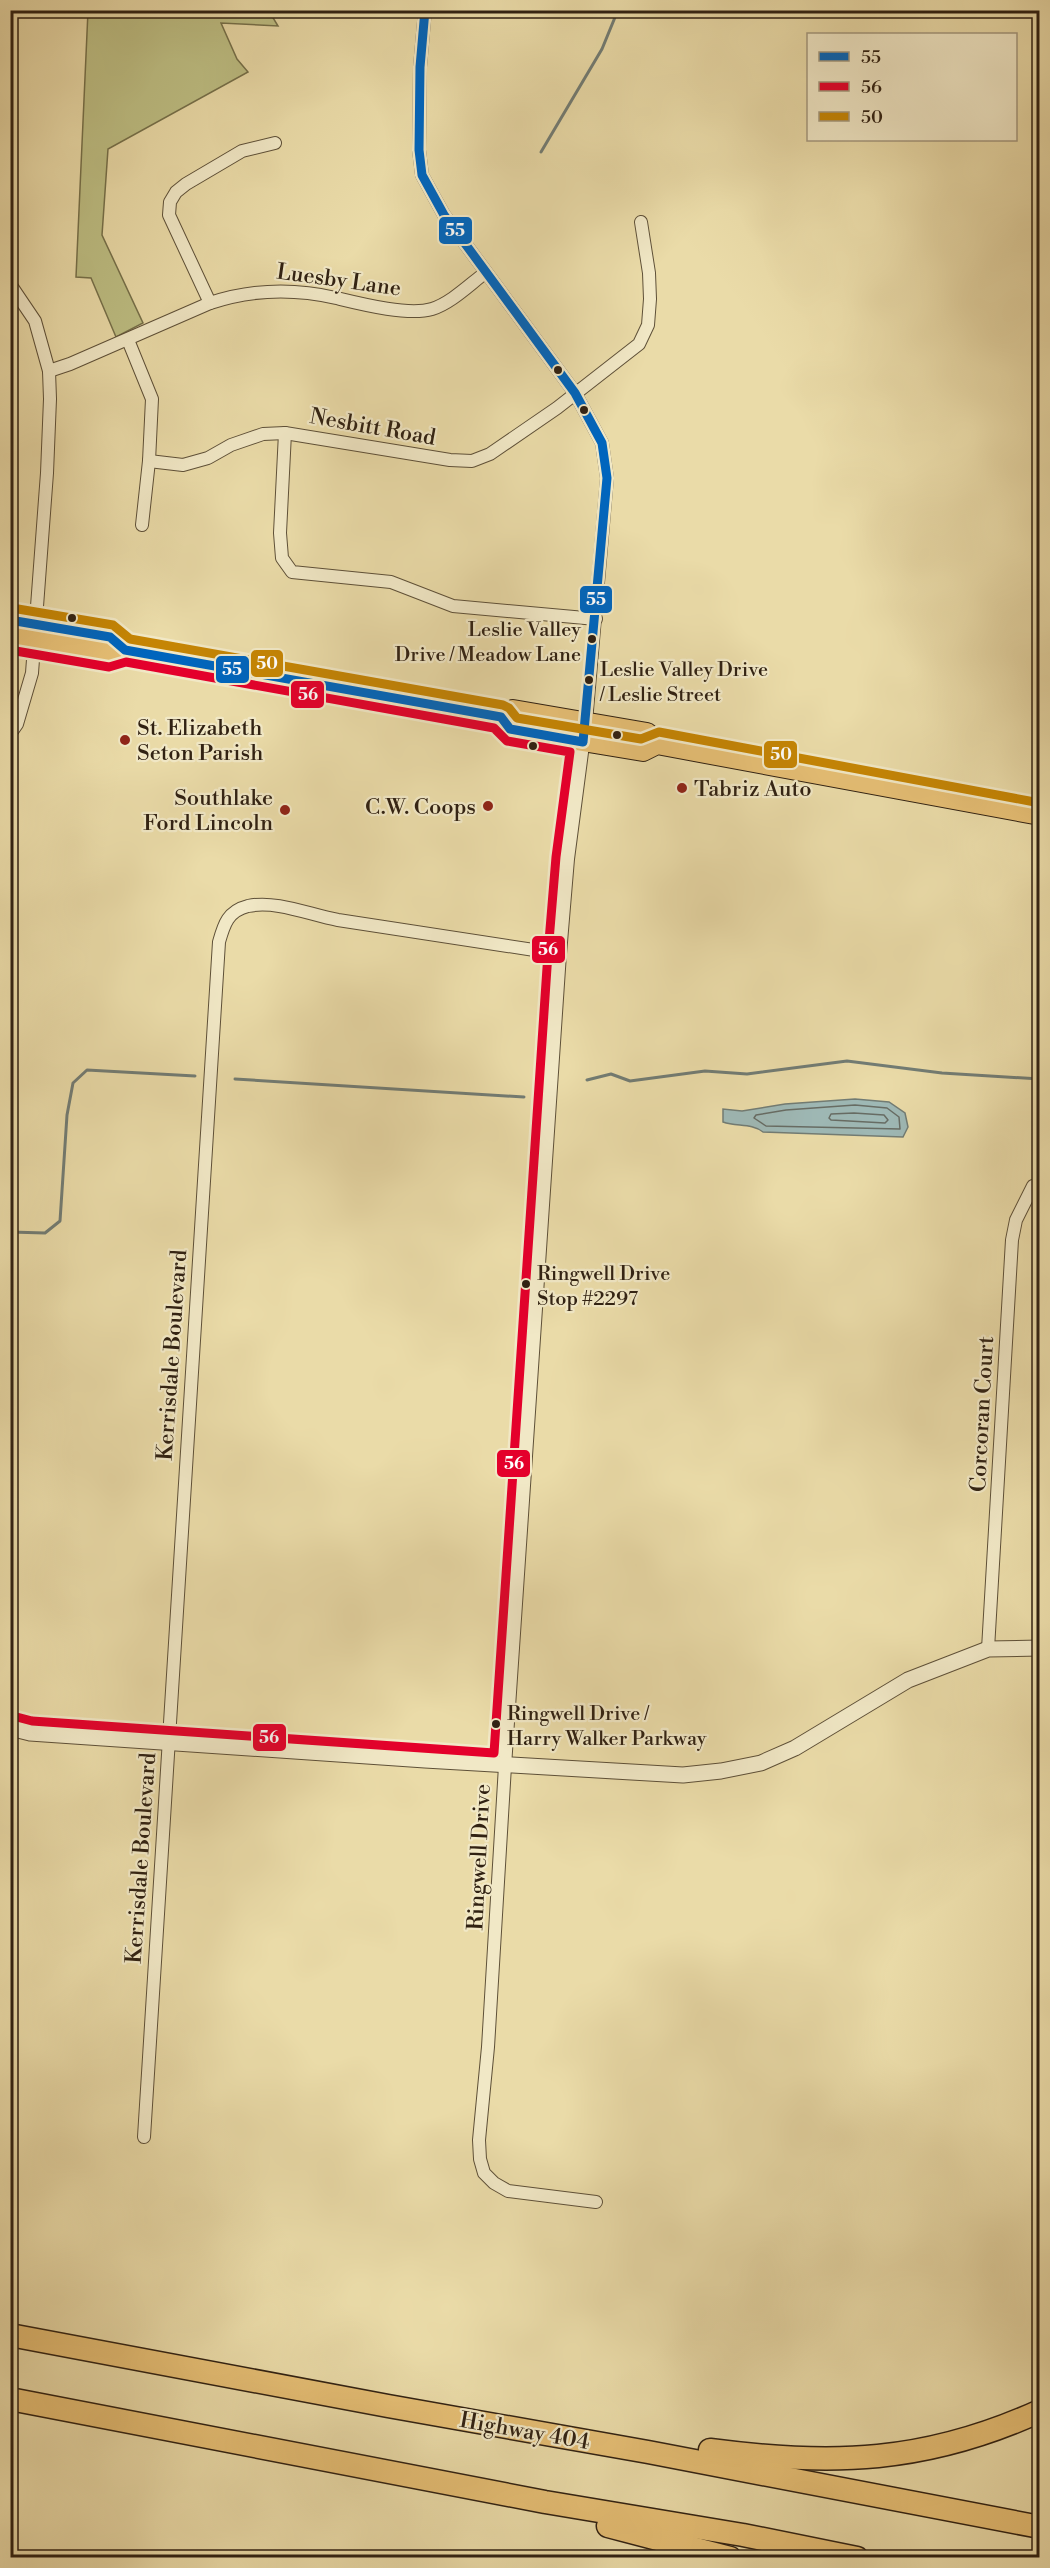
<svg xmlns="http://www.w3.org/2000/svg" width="1050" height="2568" viewBox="0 0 1050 2568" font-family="'Libre Bodoni',serif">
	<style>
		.green { fill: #bdbe83; stroke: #76704a; stroke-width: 1.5 }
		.water { fill: #9eb8b5; stroke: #727c74; stroke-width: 1.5 }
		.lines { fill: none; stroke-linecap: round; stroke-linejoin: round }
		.shore { stroke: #676c64; stroke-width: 1.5 }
		.stream { stroke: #727c74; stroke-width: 3 }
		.minor-casing { stroke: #5e5038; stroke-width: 14 }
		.tertiary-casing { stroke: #5e5038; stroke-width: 17 }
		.primary-casing { stroke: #302112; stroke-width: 22 }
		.motorway-casing { stroke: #302112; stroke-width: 25 }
		.minor { stroke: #f1e8c6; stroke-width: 12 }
		.tertiary { stroke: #f1e8c6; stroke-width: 15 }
		.primary { stroke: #e5be74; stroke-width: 20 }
		.motorway { stroke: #e5be74; stroke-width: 22 }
		.bus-1-casing { stroke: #f1e8c6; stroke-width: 14 }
		.bus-2-casing { stroke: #f1e8c6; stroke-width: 14 }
		.bus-3-casing { stroke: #f1e8c6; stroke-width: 14 }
		.bus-1 { stroke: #0065bd; stroke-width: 9 }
		.bus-2 { stroke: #e4002b; stroke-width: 9 }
		.bus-3 { stroke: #c58504; stroke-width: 9 }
		.bus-dot { fill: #302112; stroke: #f1e8c6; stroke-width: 2 }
		.poi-dot { fill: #8f2418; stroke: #f1e8c6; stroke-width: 2 }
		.labels { text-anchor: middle; stroke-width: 4.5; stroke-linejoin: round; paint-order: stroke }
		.bus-label { font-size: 20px; fill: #302112; stroke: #f1e8c6; text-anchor: start }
		.street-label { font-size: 22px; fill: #302112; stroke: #f1e8c6 }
		.poi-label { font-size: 22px; fill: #302112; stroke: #f1e8c6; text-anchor: start }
		.line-badge { stroke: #f1e8c6; stroke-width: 2 }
		.badge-label { font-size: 16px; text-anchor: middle; font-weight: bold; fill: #fff }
	</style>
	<rect width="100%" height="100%" fill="#eadba8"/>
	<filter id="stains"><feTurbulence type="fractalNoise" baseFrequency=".00333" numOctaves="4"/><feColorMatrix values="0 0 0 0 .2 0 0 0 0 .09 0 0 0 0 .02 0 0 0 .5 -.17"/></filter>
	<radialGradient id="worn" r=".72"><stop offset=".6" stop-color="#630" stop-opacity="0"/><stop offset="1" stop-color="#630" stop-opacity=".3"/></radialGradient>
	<!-- green -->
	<path class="green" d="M88 11H269L278 26 221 23 237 59 248 72 108 149 102 235 143 323 116 337 91 278 76 277Z"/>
	<!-- water -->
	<path class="water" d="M855 1099 889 1102 905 1113 908 1127 903 1137 763 1132C751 1123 737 1127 723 1122V1109L742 1111 785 1104Z"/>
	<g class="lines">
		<!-- shore -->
		<g class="shore">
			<path d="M855 1105 887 1108 899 1117 900 1129 766 1126 754 1118 756 1115 786 1110Z"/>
			<path d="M854 1113 884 1115 888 1120 885 1123 831 1120 829 1118 831 1114Z"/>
		</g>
		<!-- stream -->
		<g class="stream">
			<path d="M541 152 602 49 618 10"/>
			<path d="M235 1079 524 1097"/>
			<path d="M587 1080 611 1074 630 1081 705 1071 747 1074 847 1061 942 1073 1040 1079"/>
			<path d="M10 1232 45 1233 60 1221 67 1115 73 1083 87 1070 195 1076"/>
		</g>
		<!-- minor casing -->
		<g class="minor-casing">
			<g id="minor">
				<path d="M425 10 420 67 419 150 422 175 444 215 575 393 602 443 607 478 586 722 568 859 560 954 505 1766 488 2047 479 2140 480 2159 484 2173 494 2183 508 2191 596 2202"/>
				<path d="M10 284 35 321 49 371 50 399 47 473 32 673 17 724 10 734"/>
				<path d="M210 303 169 215 170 202 176 192 186 184 242 151 275 143"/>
				<path d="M128 340 152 399 149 461 142 525"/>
				<path d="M49 371 70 364 210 303C252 289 293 288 336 298 361 304 408 316 432 309 451 303 469 285 485 273"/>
				<path d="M285 433 280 533 282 558 292 572 391 582 453 606 596 619"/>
				<path d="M149 461 183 465 208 458 231 445 263 434 285 433 450 460 472 461 490 454 557 408 639 344 648 325 650 299 649 273 641 222"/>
				<path d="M988 1649 1012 1240 1016 1220 1033 1186"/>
				<path d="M144 2137 219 942C224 924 228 911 248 906 277 900 310 915 338 920 412 932 486 943 560 954"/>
			</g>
		</g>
		<!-- tertiary casing -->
		<g class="tertiary-casing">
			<path id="tertiary" d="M10 1728 30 1733 425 1760 683 1775 721 1771 761 1763 795 1748 908 1680 988 1649 1040 1648"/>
		</g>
		<!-- primary casing -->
		<g class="primary-casing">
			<g id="primary">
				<path d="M10 620 110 637 125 650"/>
				<path d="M10 638 110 655 125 650 501 717 513 710 647 733 657 744"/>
				<path d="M501 717 510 729 643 751 657 744 1040 815"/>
			</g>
		</g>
		<!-- motorway casing -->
		<g class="motorway-casing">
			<g id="motorway">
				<path d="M10 2335 388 2406 648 2452 1040 2527"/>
				<path d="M10 2399 545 2502 743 2535 857 2558"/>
				<path d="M710 2450C832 2466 926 2463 1040 2411"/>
				<path d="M608 2526 730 2558"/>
			</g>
		</g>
		<!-- minor -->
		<use href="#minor" class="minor"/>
		<!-- tertiary -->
		<use href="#tertiary" class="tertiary"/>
		<!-- primary -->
		<use href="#primary" class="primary"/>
		<!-- motorway -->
		<use href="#motorway" class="motorway"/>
		<!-- bus-1 casing -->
		<g class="bus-1-casing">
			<path id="bus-1" d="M10 620 110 637 125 650 501 717 510 729 583 742 607 478 602 443 575 393 444 215 422 175 419 150 420 67 425 10"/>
		</g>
		<!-- bus-2 casing -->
		<g class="bus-2-casing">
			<path id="bus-2" d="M10 650 109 667 126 662 494 728 507 741 570 752 556 857 548 953 494 1753 32 1721 13 1716"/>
		</g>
		<!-- bus-3 casing -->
		<g class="bus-3-casing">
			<path id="bus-3" d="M12 608 113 625 130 639 503 705 509 708 517 718 641 739 659 732 1040 803"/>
		</g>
		<!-- bus-1 -->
		<use href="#bus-1" class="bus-1"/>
		<!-- bus-2 -->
		<use href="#bus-2" class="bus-2"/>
		<!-- bus-3 -->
		<use href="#bus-3" class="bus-3"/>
	</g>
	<!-- markers -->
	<g class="bus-dot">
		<circle cx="558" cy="370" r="5"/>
		<circle cx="584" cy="410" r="5"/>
		<circle cx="72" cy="618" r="5"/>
		<circle cx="592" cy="639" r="5"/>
		<circle cx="589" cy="680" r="5"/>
		<circle cx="617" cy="735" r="5"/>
		<circle cx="533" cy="746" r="5"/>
		<circle cx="526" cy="1284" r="5"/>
		<circle cx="496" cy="1724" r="5"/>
	</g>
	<g class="poi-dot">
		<circle cx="125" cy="740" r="6"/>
		<circle cx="682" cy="788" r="6"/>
		<circle cx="488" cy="806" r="6"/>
		<circle cx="285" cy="810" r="6"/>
	</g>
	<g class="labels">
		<!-- bus labels -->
		<g class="bus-label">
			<text x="581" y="636" text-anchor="end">Leslie Valley<tspan x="581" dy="25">Drive / Meadow Lane</tspan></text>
			<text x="600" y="676">Leslie Valley Drive<tspan x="600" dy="25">/ Leslie Street</tspan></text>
			<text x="537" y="1280">Ringwell Drive<tspan x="537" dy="25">Stop #2297</tspan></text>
			<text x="507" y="1720">Ringwell Drive /<tspan x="507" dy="25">Harry Walker Parkway</tspan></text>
		</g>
		<!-- street labels -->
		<g class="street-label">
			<text transform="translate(339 279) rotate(8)" y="8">Luesby Lane</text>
			<text transform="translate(373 426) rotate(10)" y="8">Nesbitt Road</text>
			<text transform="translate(171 1355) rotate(-86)" y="8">Kerrisdale Boulevard</text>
			<text transform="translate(981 1414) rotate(-87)" y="8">Corcoran Court</text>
			<text transform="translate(478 1857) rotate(-87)" y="8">Ringwell Drive</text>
			<text transform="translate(140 1858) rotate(-86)" y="8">Kerrisdale Boulevard</text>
			<text transform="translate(525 2430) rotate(10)" y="8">Highway 404</text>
		</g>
		<!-- poi labels -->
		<g class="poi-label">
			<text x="137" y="735">St. Elizabeth<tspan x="137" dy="25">Seton Parish</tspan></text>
			<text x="694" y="796">Tabriz Auto</text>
			<text x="273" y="805" text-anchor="end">Southlake<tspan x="273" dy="25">Ford Lincoln</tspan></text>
			<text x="476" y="814" text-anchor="end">C.W. Coops</text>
		</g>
	</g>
	<g class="line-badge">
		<rect x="438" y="216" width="35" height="29" rx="6" fill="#0065bd"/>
		<rect x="579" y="585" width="34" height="29" rx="6" fill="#0065bd"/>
		<rect x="250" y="649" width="34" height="29" rx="6" fill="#c58504"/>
		<rect x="215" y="655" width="35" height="29" rx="6" fill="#0065bd"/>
		<rect x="290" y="680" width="35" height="29" rx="6" fill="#e4002b"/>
		<rect x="763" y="740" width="35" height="29" rx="6" fill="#c58504"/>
		<rect x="531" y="935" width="35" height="29" rx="6" fill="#e4002b"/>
		<rect x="496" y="1449" width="35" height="29" rx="6" fill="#e4002b"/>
		<rect x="252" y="1723" width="35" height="29" rx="6" fill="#e4002b"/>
	</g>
	<g class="badge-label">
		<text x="455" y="236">55</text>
		<text x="596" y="605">55</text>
		<text x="267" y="669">50</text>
		<text x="232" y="675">55</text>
		<text x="308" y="700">56</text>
		<text x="781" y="760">50</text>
		<text x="548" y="955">56</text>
		<text x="514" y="1469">56</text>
		<text x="269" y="1743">56</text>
	</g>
	<!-- margin -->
	<rect width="1050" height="2568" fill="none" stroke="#eadba8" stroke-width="36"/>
	<rect x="12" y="12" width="1026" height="2544" fill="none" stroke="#302112" stroke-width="3"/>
	<rect x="18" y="18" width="1014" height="2532" fill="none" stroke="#302112" stroke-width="1.5"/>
	<!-- legend -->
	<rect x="807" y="33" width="210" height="108" fill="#f1e8c6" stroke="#a4987e" stroke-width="1.5"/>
	<rect x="819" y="52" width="30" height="9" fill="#0065bd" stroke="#a4987e" stroke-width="1.5"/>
	<text x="861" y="63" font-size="18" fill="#302112">55</text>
	<rect x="819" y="82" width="30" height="9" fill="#e4002b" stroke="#a4987e" stroke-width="1.5"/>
	<text x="861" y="93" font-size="18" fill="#302112">56</text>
	<rect x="819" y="112" width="30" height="9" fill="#c58504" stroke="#a4987e" stroke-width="1.5"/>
	<text x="861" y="123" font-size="18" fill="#302112">50</text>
	<rect width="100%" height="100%" filter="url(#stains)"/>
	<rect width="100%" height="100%" fill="url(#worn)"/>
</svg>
